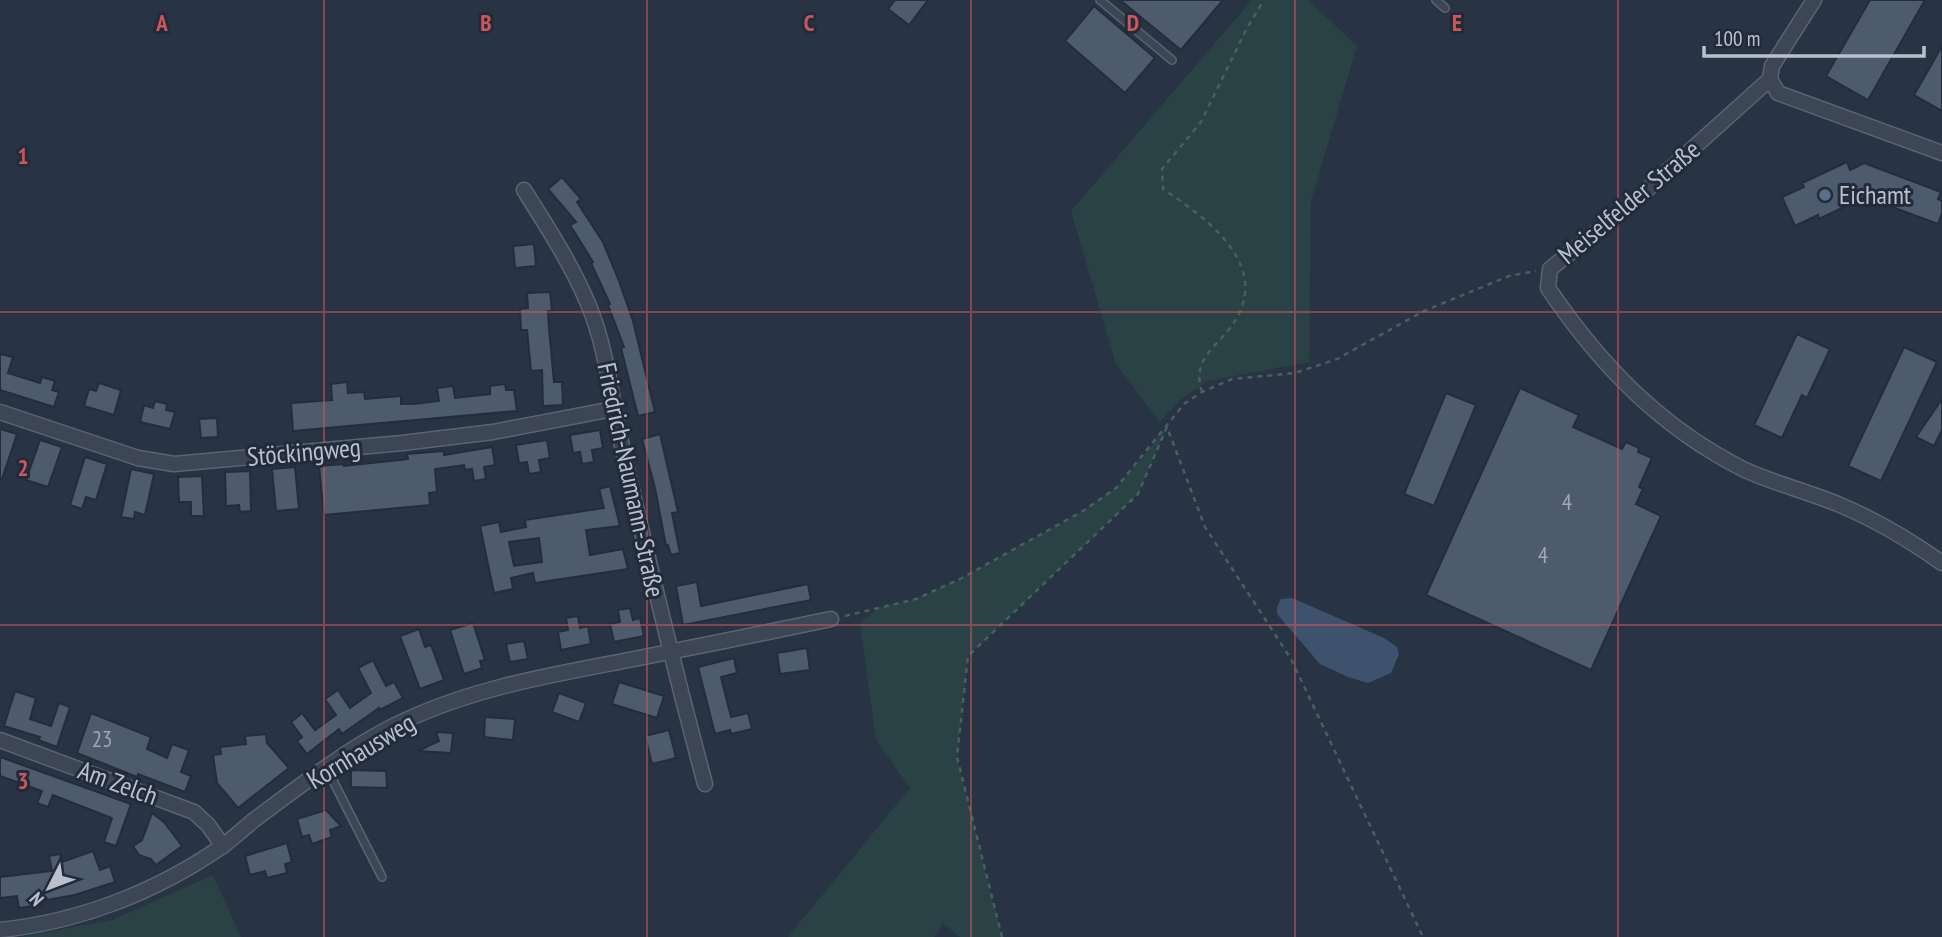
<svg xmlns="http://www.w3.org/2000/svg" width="1942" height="937" viewBox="0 0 1942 937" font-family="'PT Sans Narrow',sans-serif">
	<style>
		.green { fill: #2a4245 }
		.water { fill: #3e526d }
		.building { fill: #4e5b6d; stroke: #232d3b; stroke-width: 2; fill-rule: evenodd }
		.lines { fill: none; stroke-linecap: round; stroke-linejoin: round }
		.lane-casing { stroke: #5b6471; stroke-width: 10 }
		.street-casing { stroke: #5b6471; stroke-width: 17 }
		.path { stroke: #485f61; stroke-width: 2.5; stroke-dasharray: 5 5; stroke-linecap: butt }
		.lane { stroke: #3c4654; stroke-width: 7 }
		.street { stroke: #3c4654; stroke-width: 14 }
		.grid { fill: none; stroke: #ce565a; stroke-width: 2; stroke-opacity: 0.55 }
		.service-dot { fill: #5c6f8a; stroke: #212b39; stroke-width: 2.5 }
		.labels { text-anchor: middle; stroke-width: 6; stroke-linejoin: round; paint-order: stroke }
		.number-label { font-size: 23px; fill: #9fa8b5 }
		.poi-label { font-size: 26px; fill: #bac1cd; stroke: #212b39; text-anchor: start }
		.street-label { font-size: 26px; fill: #bac1cd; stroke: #212b39 }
		.grid-label { font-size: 23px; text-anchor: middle; font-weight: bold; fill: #ce565a; stroke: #212b39; stroke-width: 6; stroke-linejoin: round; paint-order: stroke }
	</style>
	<rect width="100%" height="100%" fill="#283444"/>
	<!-- green -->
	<g class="green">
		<path d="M1252 0H1308L1357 46 1311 201 1309 362 1207 381 1180 400 1160 422 1116 364 1071 211Z"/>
		<path d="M1167 427 1138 494 968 656 957 758 1002 937H960L943 923 934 937H788L910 788 876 740 860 623 878 608 916 599 960 579 1083 511 1116 488Z"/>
		<path d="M213 875 241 937H20L112 920Z"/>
	</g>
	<!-- water -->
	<path class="water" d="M1292 598 1384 638 1397 647 1399 654 1391 673 1368 683 1348 677 1320 664 1277 614V607L1281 599Z"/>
	<!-- building -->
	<g class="building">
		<path d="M895 0H928L909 25 888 9Z"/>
		<path d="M1120 0H1223L1181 50Z"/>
		<path d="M1870 0H1925L1868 100 1826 76Z"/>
		<path d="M1094 6 1155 58 1125 93 1065 41Z"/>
		<path d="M1942 46V111L1914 95Z"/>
		<path d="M1847 162 1850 170 1864 163 1941 192 1938 199 1942 201V213L1938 224 1879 202 1876 204 1865 197 1819 219 1818 215 1795 226 1782 197 1804 187 1802 183Z"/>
		<path d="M562 177 581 199 577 202 603 242 619 281 633 321 655 412 638 416 621 348 624 347 608 305 610 304 591 263 593 262 570 225 576 222 548 189Z"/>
		<path d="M534 244 536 266 515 268 513 246Z"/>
		<path d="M550 292 552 311H548L549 328 554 382H562L563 405 543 406 542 370 531 371 527 330H521L520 309 528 308 527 293Z"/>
		<path d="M1797 334 1830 349 1807 398 1802 395 1782 438 1754 425Z"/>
		<path d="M1904 347 1937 362 1881 481 1848 466Z"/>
		<path d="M0 354 13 357 8 373 40 383 42 377 55 381 52 390 59 392 54 407 0 390Z"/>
		<path d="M347 382 348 393 364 392 365 399 401 396V404H413L439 401 437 388 453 386 455 398 490 394V386L505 384 506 390H514L517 411 293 431 291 403 332 400 331 384Z"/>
		<path d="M99 383 121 390 114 415 84 406 89 389 96 391Z"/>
		<path d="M1520 388 1579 415 1573 427 1622 449 1626 442 1639 448 1638 452 1652 458 1639 487 1643 489 1636 504 1661 516 1591 670 1426 595Z"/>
		<path d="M1446 393 1476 405 1434 506 1404 494Z"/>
		<path d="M1942 399V430L1934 446 1916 437Z"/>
		<path d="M155 401 167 404 166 410 175 412 170 429 140 422 144 405 153 408Z"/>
		<path d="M217 418 218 437 201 438 199 419Z"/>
		<path d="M0 429 17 434 2 479H0Z"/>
		<path d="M600 430 603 448 592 450 594 462 582 464 580 452 573 453 570 435Z"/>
		<path d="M660 434 678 512 672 513 680 553 671 555 668 545 666 546 655 488 642 439Z"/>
		<path d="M40 440 62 447 48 487 26 480Z"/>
		<path d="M547 440 550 458 539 460 541 472 529 474 527 462 519 463 516 445Z"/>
		<path d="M492 447 495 465 484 467 486 479 474 481 472 469 465 470 464 465 435 469 437 492 429 493 430 505 324 515 319 466 344 464V466L408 459 407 454 444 451V455Z"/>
		<path d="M85 457 107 464 96 500 86 497 82 509 70 505Z"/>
		<path d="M295 467 299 509 276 511 272 469Z"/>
		<path d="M131 469 154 474 145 515 135 512 134 519 121 517Z"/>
		<path d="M250 471 251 511 240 512 239 505 226 506 225 472Z"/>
		<path d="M202 476 204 516H191V502H179L178 477Z"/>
		<path d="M610 486 620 526 586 530 590 555 623 549 628 569 535 583 533 573 511 578 513 589 494 593 480 526 499 522 501 532 526 527 525 520 604 508 599 489ZM539 538 542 562 514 566 509 542Z"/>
		<path d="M697 582 701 606 808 584 811 600 683 625 676 586Z"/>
		<path d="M630 608 633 620 640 618 644 636 614 642 610 624 620 622 618 610Z"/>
		<path d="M578 616 580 628 588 626 591 644 561 650 558 632 568 630 566 618Z"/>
		<path d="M473 623 485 660 480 661 482 668 464 674 450 630Z"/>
		<path d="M419 629 425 647 431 645 444 680 420 689 400 636Z"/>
		<path d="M524 641 528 659 510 662 506 644Z"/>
		<path d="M807 648 810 670 780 674 777 653Z"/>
		<path d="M734 658 737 673 721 677 731 717 748 713 752 729 731 734 730 730 715 734 698 667Z"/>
		<path d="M373 660 386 686 394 682 403 698 380 710 379 708 342 734 339 729 307 754 297 741 302 737 291 722 302 713 315 730 336 715 325 699 338 690 350 708 371 693 358 668Z"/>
		<path d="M619 682 664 696 657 718 612 704Z"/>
		<path d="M15 691 36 698 30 719 51 726 59 703 70 707 57 747 38 740 40 737 4 726Z"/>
		<path d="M559 693 586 703 579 722 552 712Z"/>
		<path d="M91 713 151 737 147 749 167 758 172 744 189 750 181 772 191 776 185 792 138 774 137 777 77 753Z"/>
		<path d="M485 717 515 719 513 740 484 737Z"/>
		<path d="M669 730 676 758 652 764 645 736Z"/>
		<path d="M436 732 453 733 451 753 418 751 439 741Z"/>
		<path d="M266 734 267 743 289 768 238 808 217 783 213 755 221 754 220 747 246 744 245 736Z"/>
		<path d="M0 757 131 804 116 846 104 842 112 818 53 795 48 807 37 803 42 791 0 776Z"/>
		<path d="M351 770 386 771 387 788 351 787Z"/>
		<path d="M326 810 341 826 330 830 332 837 312 844 309 835 302 837 297 819Z"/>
		<path d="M152 813 164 822 182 846 156 865 151 859 139 855 133 846 142 840Z"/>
		<path d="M287 843 292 862 285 864 287 873 267 878 265 871 250 875 245 856Z"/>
		<path d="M93 851 100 870 110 866 115 882 75 895 40 901 41 905 19 908 17 896 0 898V877L52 871 49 856 60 854 62 862Z"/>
	</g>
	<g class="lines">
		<!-- lane casing -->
		<g class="lane-casing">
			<g id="lane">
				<path d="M1100 0 1172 60"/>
				<path d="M1436 0 1445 8"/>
				<path d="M327 769 382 877"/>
			</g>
		</g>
		<!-- street casing -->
		<g class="street-casing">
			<g id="street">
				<path d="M1814 0 1772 66 1770 79 1632 203 1550 269 1548 288C1600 365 1661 428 1745 470 1776 484 1809 492 1840 505 1876 520 1911 541 1942 563"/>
				<path d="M1770 79 1778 93 1942 153"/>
				<path d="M524 190C548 228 572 265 589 306 608 352 612 406 624 455 649 565 676 675 705 784"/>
				<path d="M0 412 138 458 174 464 402 443 493 432 613 409"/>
				<path d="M0 740 194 812 208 825 223 846"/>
				<path d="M0 930C79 922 156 892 221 847 233 839 243 829 254 820 297 788 355 743 404 721 476 687 556 674 634 659 700 646 765 633 831 619"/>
			</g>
		</g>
		<!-- path -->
		<g class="path">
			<path d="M1202 392C1192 360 1213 350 1230 328 1276 268 1208 219 1163 189L1162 169 1201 122 1247 28 1264 0"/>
			<path d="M845 616 916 599 960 579 1083 511 1116 488 1184 404 1202 392 1232 379 1295 373 1337 359 1424 311 1509 276 1536 271"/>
			<path d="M1002 937 957 757 968 656 1138 494 1167 427 1205 527 1291 659 1423 937"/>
		</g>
		<!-- lane -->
		<use href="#lane" class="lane"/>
		<!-- street -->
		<use href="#street" class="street"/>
	</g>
	<!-- grid -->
	<path class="grid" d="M324 0V937M647 0V937M971 0V937M1295 0V937M1618 0V937M0 312H1942M0 625H1942"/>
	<!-- markers -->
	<circle class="service-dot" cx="1825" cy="195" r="7"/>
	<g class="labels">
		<!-- number labels -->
		<g class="number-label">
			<text x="1567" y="510">4</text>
			<text x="1543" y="563">4</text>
			<text x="102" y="747">23</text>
		</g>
		<!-- poi labels -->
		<g class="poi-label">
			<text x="1839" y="204">Eichamt</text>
		</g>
		<!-- street labels -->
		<g class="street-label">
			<text transform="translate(1629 202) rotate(-40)" y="9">Meiselfelder Straße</text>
			<text transform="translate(304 452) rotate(-5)" y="9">Stöckingweg</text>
			<text transform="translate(631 480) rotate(78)" y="9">Friedrich-Naumann-Straße</text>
			<text transform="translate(361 751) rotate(-31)" y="9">Kornhausweg</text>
			<text transform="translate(118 783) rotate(20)" y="9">Am Zelch</text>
		</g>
	</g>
	<g class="grid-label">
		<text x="162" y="31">A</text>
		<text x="486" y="31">B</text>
		<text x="809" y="31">C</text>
		<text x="1133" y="31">D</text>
		<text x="1457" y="31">E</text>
		<text x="23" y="164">1</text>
		<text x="23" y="476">2</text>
		<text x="23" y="789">3</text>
	</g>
	<!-- north arrow -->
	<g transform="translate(49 888) rotate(228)" stroke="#212b39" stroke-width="5" paint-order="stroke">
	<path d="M0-5L12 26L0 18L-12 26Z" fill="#bac1cd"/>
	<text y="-10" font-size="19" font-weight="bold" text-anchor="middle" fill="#bac1cd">N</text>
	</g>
	<!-- scale -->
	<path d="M1704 46v10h220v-10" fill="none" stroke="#bac1cd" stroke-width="3.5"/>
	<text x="1714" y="46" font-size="21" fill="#bac1cd" stroke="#212b39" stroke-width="5" paint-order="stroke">100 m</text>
</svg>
